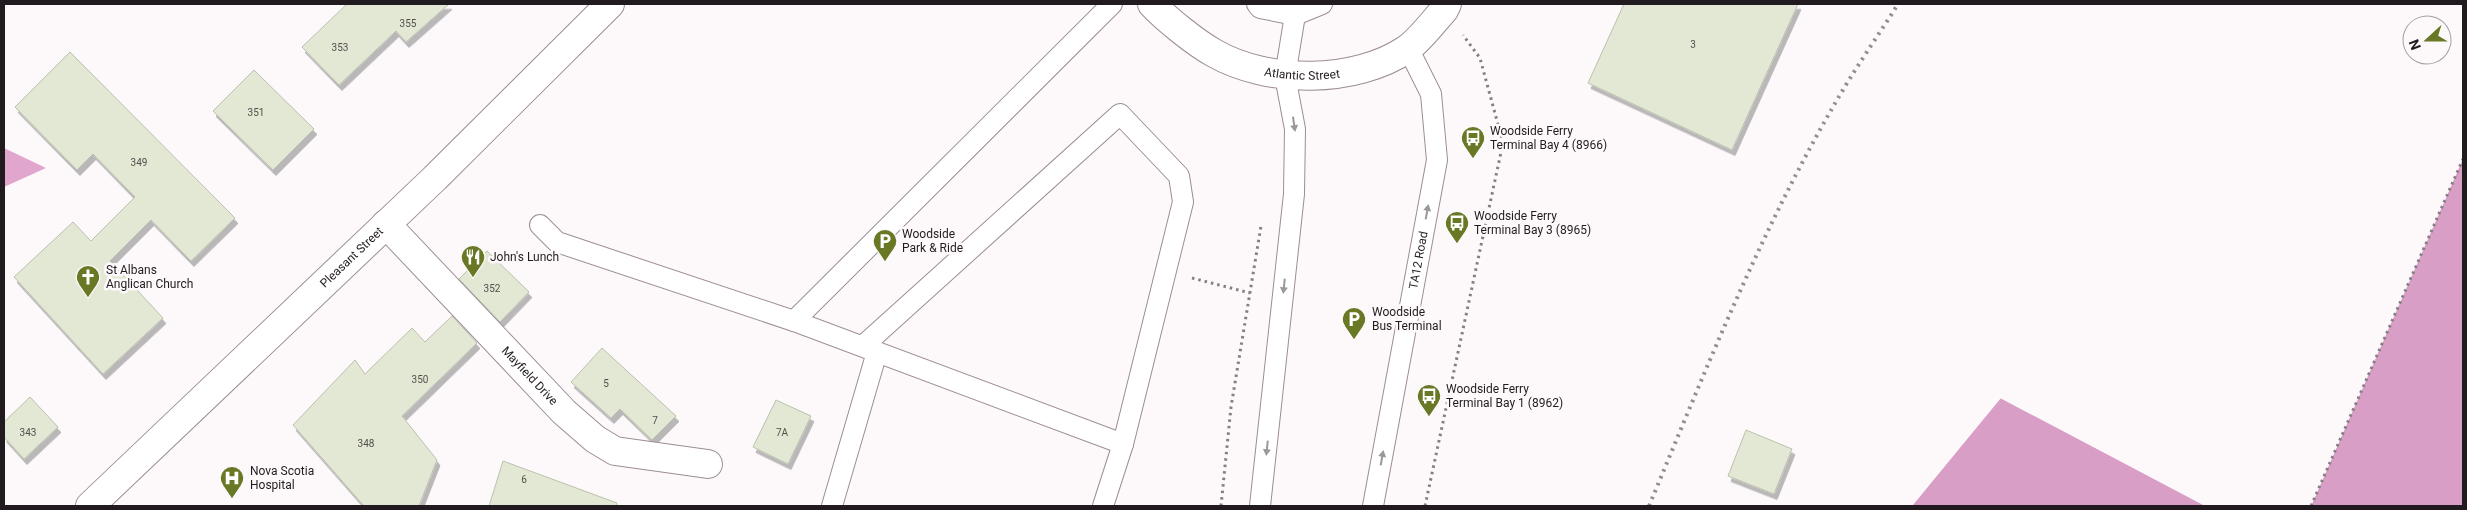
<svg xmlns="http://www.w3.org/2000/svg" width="2467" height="510" viewBox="0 0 2467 510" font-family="Roboto,sans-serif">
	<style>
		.forest { fill: #e1a6ce }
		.water { fill: #d89ec6 }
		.pier { fill: #fdf9fb }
		.building { fill: #e3e8d5; stroke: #bbc0ae; filter: url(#shadow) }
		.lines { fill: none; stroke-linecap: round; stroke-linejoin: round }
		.service-casing { stroke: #9d8c97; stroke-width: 22 }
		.minor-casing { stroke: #9d8c97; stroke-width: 30 }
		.secondary-casing { stroke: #9d8c97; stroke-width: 30 }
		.path { stroke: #847f82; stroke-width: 3; stroke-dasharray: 2.5 4; stroke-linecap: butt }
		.service { stroke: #fff; stroke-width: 20 }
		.minor { stroke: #fff; stroke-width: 28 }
		.secondary { stroke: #fff; stroke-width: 28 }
		.rail { stroke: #928d90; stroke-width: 4; stroke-dasharray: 2.5 5; stroke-linecap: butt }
		.oneway { fill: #9b989a }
		.labels { text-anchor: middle; stroke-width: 5; stroke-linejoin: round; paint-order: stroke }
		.number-label { font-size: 10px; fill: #524e4c }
		.street-label { font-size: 12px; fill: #211b1f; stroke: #fdf9fb }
		.poi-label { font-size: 12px; fill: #211b1f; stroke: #fdf9fb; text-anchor: start }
	</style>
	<defs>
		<filter id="shadow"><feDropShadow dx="3" dy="5.5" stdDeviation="0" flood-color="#0004"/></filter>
	</defs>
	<rect width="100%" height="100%" fill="#fdf9fb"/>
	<!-- forest -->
	<path class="forest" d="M4 148 46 168 4 187Z"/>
	<!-- water -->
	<g class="water">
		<path d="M2463 159V506H2311Z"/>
		<path d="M2000 398 2205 506H1912Z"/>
	</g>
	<!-- pier -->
	<g class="pier">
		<path d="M2463 156 2311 506H2308L2461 158Z"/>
		<path d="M2000 396 2206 504 2208 506 2001 398 1912 506H1910Z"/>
	</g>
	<!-- building -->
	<g class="building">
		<path d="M347 4H449L406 42 396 31 339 85 302 47Z"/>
		<path d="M1624 4H1798L1732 150 1588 83Z"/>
		<path d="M70 52 235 218 191 261 151 220 110 261 163 318 103 374 14 277 73 222 91 241 135 197 93 154 77 170 15 107Z"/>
		<path d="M254 70 314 129 273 170 213 111Z"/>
		<path d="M487 251 529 292 500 322 459 279Z"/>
		<path d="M452 316 477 343 402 416 437 460 419 506H364L293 425 355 360 365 374 412 328 425 342Z"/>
		<path d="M602 348 676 416 652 440 620 409 611 418 571 382Z"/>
		<path d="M30 397 58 427 24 459 4 437V422Z"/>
		<path d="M776 400 811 416 788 464 753 447Z"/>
		<path d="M1746 430 1792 449 1774 494 1728 476Z"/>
		<path d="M503 461 617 503V506H489Z"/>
	</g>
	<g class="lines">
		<!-- service casing -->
		<g class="service-casing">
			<g id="service">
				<path d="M1112 4 794 321 1123 444"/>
				<path d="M1257 4 1260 8 1295 15 1285 76 1295 129 1294 194 1260 506"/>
				<path d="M1295 15 1322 4"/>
				<path d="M540 225 557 242 794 321"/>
				<path d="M863 346 1120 114 1179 176 1183 202 1123 444 1103 506"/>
				<path d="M832 506 877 352"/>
				<path id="s1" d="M1373 506 1437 160 1431 94 1408 48"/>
			</g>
		</g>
		<!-- minor casing -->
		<g class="minor-casing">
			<g id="minor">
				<path id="s2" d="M1152 4C1166 19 1196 43 1214 53 1268 84 1355 84 1407 49 1421 39 1433 22 1444 10L1447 4"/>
				<path id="s3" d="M386 224 564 412 595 439 615 451 708 464"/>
			</g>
		</g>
		<!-- secondary casing -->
		<g class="secondary-casing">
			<g id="secondary">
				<path id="s4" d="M90 506 435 178 610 4"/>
			</g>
		</g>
		<!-- path -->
		<g class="path">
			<path d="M1192 278 1250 293"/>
			<path d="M1221 506 1231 407 1261 226"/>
			<path d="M1425 506 1503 143 1480 58 1463 35"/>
			<path d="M2311 506 2463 159"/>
		</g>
		<!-- service -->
		<use href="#service" class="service"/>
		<!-- minor -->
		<use href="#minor" class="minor"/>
		<!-- secondary -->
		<use href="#secondary" class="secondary"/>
		<!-- rail -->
		<path class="rail" d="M1649 506C1706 369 1762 228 1837 100 1856 67 1878 36 1898 4"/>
	</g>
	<!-- one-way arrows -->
	<defs><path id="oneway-solid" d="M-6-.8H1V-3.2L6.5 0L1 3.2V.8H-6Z" transform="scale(1.25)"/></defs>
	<g class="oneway">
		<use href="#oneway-solid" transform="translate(1294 124) rotate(82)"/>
		<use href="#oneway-solid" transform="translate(1427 212) rotate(-80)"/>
		<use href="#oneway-solid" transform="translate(1284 286) rotate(96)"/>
		<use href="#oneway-solid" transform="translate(1267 448) rotate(96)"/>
		<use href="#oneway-solid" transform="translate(1382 458) rotate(-80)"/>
	</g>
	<!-- icons -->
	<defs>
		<g id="bus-pin" transform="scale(1.25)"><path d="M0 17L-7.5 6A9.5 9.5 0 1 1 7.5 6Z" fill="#697825" stroke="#fdf9fb"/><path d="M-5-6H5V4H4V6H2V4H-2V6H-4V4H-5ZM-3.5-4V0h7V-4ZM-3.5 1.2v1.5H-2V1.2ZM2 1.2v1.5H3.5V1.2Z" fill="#fff"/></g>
		<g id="parking-pin" transform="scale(1.25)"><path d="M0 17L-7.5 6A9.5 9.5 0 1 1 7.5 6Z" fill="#697825" stroke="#fdf9fb"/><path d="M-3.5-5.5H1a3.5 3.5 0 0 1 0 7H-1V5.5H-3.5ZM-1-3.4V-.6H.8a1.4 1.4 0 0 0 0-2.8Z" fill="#fff"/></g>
		<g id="restaurant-pin" transform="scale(1.25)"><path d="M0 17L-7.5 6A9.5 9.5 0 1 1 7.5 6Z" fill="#697825" stroke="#fdf9fb"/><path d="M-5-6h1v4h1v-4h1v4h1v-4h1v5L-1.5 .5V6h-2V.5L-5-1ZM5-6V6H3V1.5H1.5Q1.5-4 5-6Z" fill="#fff"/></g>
		<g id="church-pin" transform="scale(1.25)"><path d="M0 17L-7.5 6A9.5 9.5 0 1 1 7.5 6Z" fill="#697825" stroke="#fdf9fb"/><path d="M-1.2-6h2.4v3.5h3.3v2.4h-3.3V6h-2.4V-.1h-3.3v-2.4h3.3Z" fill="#fff"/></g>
		<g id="hospital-pin" transform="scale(1.25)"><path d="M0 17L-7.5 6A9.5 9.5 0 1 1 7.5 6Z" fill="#697825" stroke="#fdf9fb"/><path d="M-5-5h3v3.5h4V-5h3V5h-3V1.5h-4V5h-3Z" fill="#fff"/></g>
	</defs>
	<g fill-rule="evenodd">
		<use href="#bus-pin" x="1473" y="138"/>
		<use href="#bus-pin" x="1457" y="223"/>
		<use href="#parking-pin" x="885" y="241"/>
		<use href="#restaurant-pin" x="473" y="257"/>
		<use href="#church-pin" x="88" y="277"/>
		<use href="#parking-pin" x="1354" y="319"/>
		<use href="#bus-pin" x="1429" y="396"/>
		<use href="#hospital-pin" x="232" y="478"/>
	</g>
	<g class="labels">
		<!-- number labels -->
		<g class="number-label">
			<text x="408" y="27">355</text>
			<text x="1693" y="48">3</text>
			<text x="340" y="51">353</text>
			<text x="256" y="116">351</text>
			<text x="139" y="166">349</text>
			<text x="492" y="292">352</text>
			<text x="420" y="383">350</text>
			<text x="606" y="387">5</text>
			<text x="655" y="424">7</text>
			<text x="28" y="436">343</text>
			<text x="782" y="436">7A</text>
			<text x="366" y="447">348</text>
			<text x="524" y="483">6</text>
		</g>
		<!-- street labels -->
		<g class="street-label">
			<text dy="4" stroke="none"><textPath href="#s2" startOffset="171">Atlantic Street</textPath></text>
			<text dy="4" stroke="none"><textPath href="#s4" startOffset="361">Pleasant Street</textPath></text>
			<text dy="4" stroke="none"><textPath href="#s1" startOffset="250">TA12 Road</textPath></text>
			<text dy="4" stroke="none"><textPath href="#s3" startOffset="209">Mayfield Drive</textPath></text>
		</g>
		<!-- poi labels -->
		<g class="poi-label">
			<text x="1490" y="135">Woodside Ferry<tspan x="1490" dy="14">Terminal Bay 4 (8966)</tspan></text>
			<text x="1474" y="220">Woodside Ferry<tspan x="1474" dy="14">Terminal Bay 3 (8965)</tspan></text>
			<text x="902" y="238">Woodside<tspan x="902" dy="14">Park &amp; Ride</tspan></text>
			<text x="490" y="261">John's Lunch</text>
			<text x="106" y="274">St Albans<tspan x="106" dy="14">Anglican Church</tspan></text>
			<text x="1372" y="316">Woodside<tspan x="1372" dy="14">Bus Terminal</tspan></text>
			<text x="1446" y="393">Woodside Ferry<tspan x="1446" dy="14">Terminal Bay 1 (8962)</tspan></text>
			<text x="250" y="475">Nova Scotia<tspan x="250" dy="14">Hospital</tspan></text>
		</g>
	</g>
	<!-- border -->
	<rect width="2467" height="510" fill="none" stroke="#211b1f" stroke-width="10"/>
	<!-- north arrow -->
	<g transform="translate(2427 40) rotate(249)"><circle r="24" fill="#fdf9fb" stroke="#a5a0a3"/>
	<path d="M0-4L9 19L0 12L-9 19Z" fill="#697825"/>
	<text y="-8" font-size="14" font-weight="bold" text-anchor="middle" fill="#211b1f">N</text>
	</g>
</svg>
